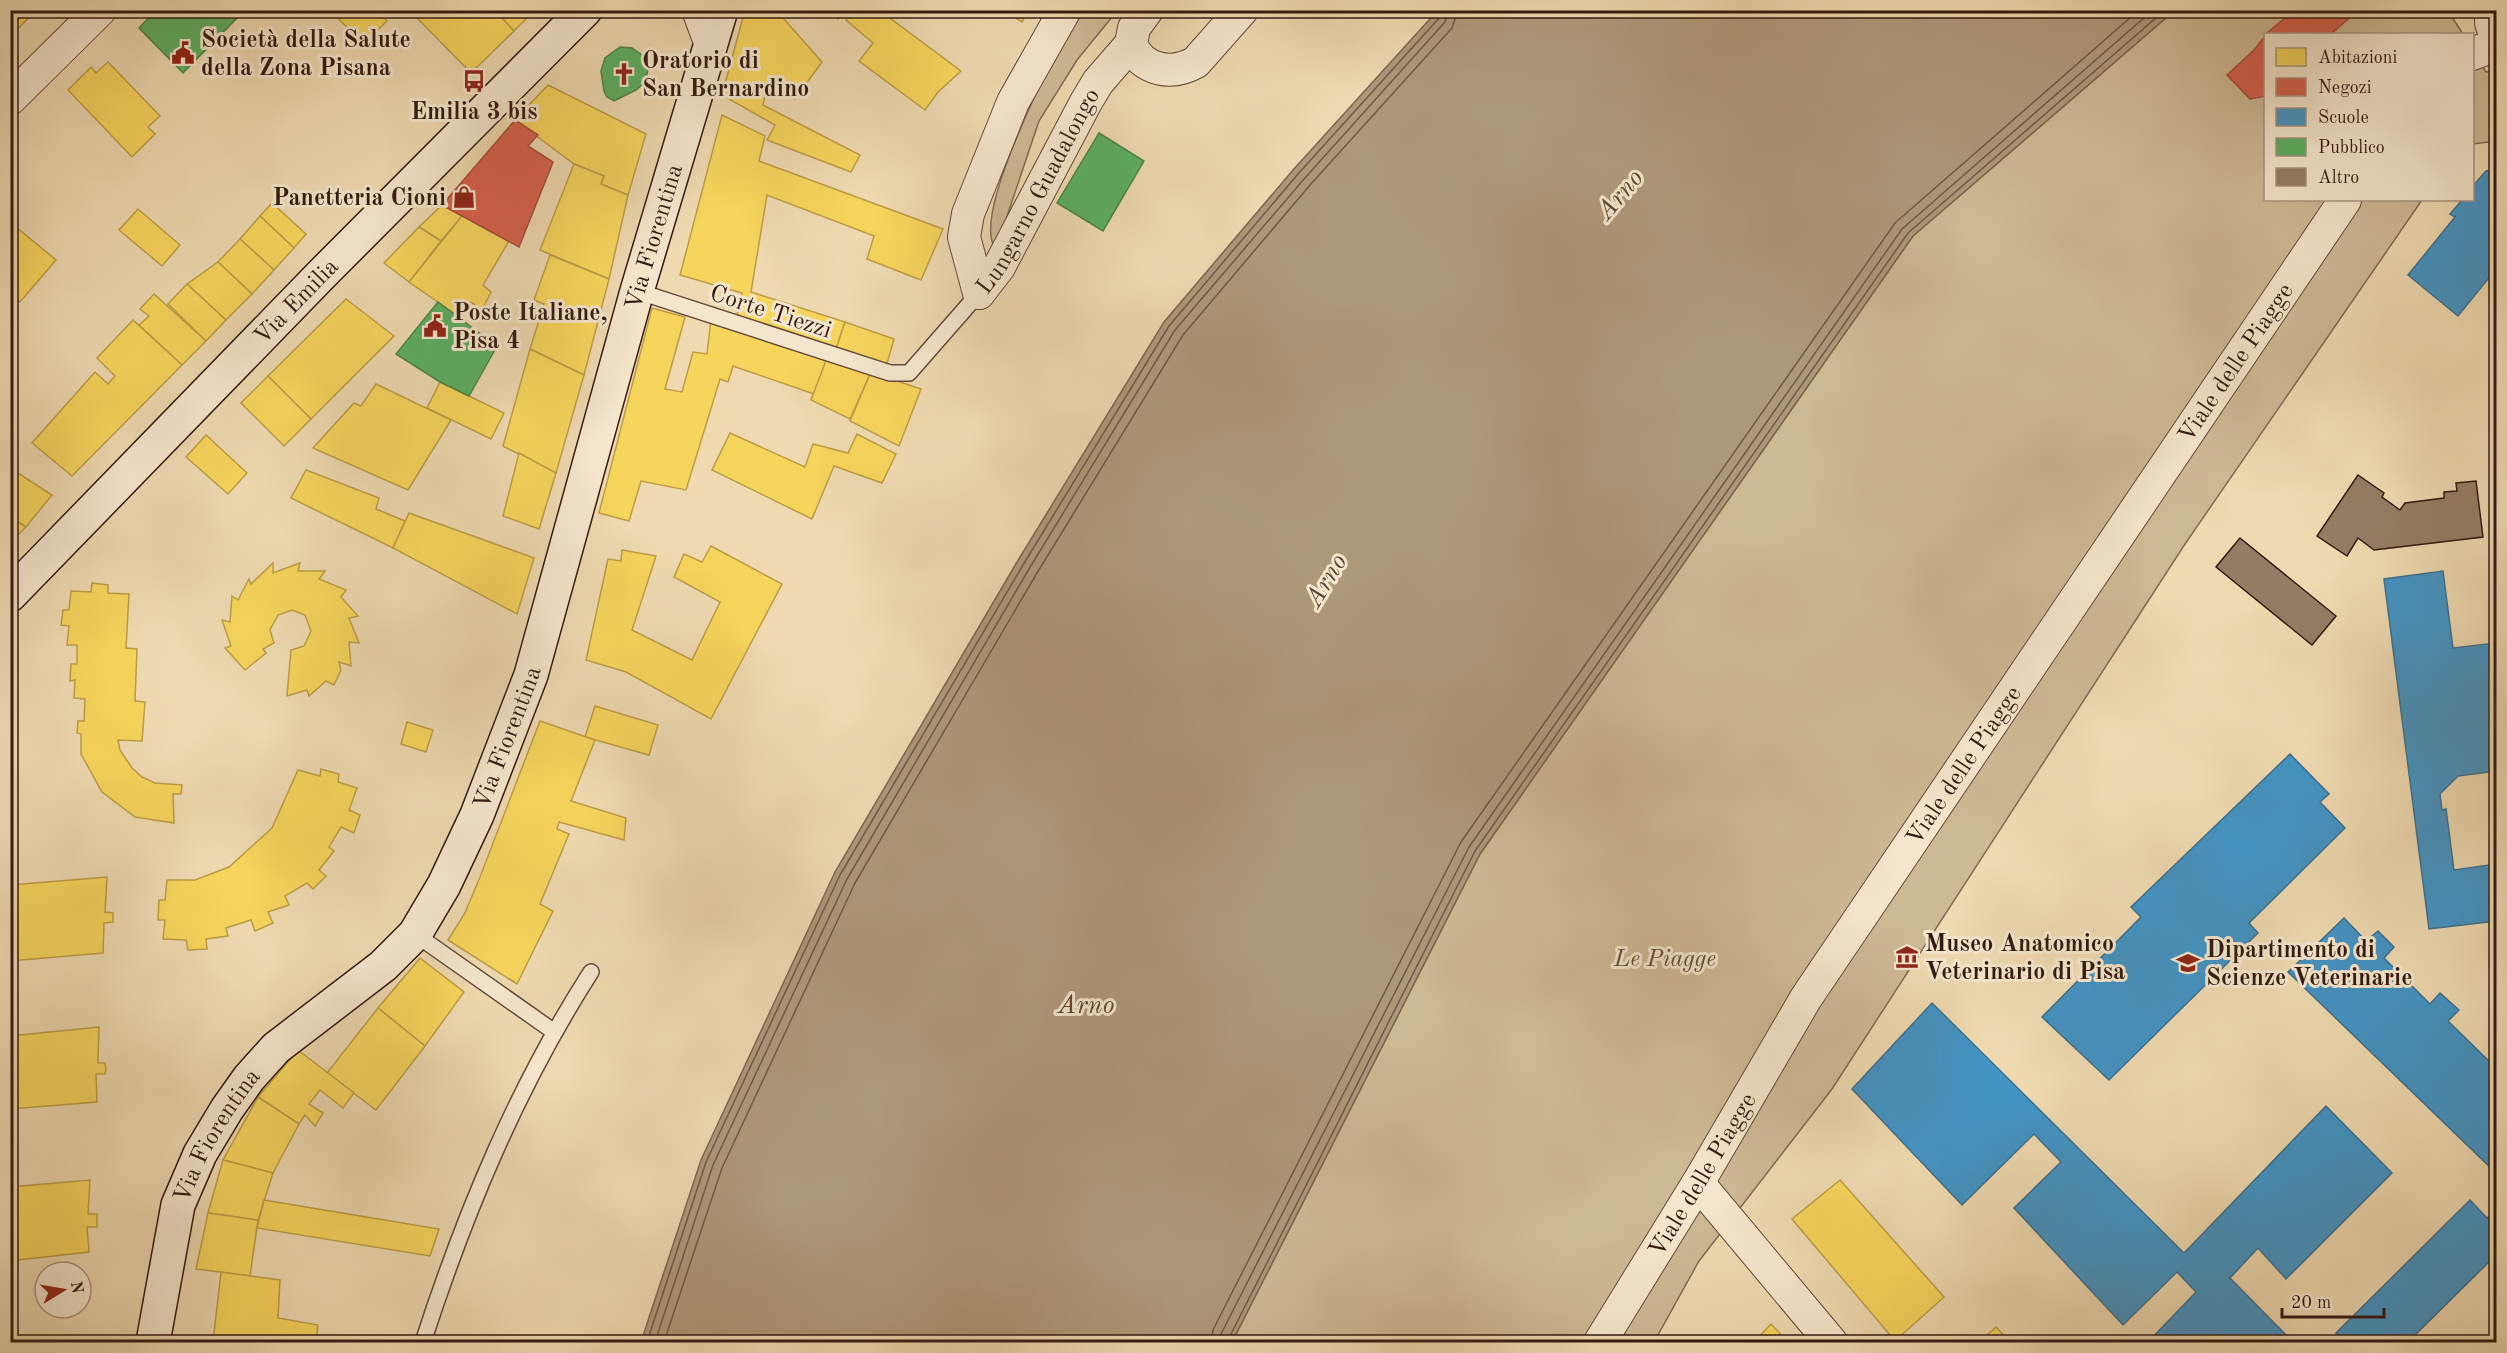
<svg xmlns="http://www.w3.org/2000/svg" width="2507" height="1353" viewBox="0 0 2507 1353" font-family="'Old Standard TT',serif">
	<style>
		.green { fill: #ceb995; stroke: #806a53; stroke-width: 1.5 }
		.water { fill: #ae987a; stroke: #7d6650; stroke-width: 1.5 }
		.homes { fill: #f6d55c; stroke: #bc9d46; stroke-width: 1.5 }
		.shops { fill: #d6604d; stroke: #a54b3b; stroke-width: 1.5 }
		.schools { fill: #4393c3; stroke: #3e6f8e; stroke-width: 1.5 }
		.public { fill: #5aae61; stroke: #4e8249; stroke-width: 1.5 }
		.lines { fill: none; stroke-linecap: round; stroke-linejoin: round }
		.shore { stroke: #705946; stroke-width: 1.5 }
		.building { fill: #947d64; stroke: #331a11; stroke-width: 1.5 }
		.lane-casing { stroke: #624a39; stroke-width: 18 }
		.street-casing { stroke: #624a39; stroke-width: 34 }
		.secondary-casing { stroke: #331a11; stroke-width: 36 }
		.lane { stroke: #f4e6cc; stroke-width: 15 }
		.street { stroke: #f4e6cc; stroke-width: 32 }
		.secondary { stroke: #f4e6cc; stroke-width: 33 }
		.labels { text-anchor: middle; stroke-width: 6; stroke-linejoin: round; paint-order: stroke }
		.poi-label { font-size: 24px; font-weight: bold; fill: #331a11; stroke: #f4e6cc; text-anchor: start }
		.street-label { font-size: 24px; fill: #331a11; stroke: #f4e6cc }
		.park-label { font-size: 24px; font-style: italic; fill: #624a39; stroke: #f4e6cc }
		.water-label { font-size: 26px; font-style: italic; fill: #5e4636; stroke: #f4e6cc }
	</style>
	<rect width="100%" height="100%" fill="#eed9b0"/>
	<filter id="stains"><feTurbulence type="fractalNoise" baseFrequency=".00333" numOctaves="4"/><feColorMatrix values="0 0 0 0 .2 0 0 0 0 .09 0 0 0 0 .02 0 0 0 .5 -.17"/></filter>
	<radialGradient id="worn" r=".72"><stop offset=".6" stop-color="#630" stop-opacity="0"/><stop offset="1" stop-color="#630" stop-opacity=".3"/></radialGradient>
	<!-- green -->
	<g class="green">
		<path d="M1078 11H1117L1077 60 1039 121 996 249C968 217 1059 46 1078 11Z"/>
		<path d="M2174 11H2448L2463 34H2266V200H2422L2185 544 1832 1089 1699 1261 1654 1342H1232L1480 854 1913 236Z"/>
		<path d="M2472 49 2486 72 2496 71V141L2473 144Z"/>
	</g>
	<!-- water -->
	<path class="water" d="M1438 10 2174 11 1913 236 1480 854 1232 1342H641L701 1160 835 872 1017 562 1164 322 1293 170Z"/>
	<!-- homes -->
	<g class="homes">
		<path d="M10 10H36L15 32 10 28Z"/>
		<path d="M330 10H384L380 14 387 21 363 44Z"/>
		<path d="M425 10H495L514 31 471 73 417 18Z"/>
		<path d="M495 10H535L514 31Z"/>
		<path d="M745 10H776L822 62 795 99 768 84 763 105 860 155 851 172 767 140 775 125 722 95Z"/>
		<path d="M826 10H844L838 19Z"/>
		<path d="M853 10H879L961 71 938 92 925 110 859 61 873 43 846 20Z"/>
		<path d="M1003 10H1029L1022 22Z"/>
		<path d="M108 62 160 116 148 127 155 134 132 157 68 90 91 67 96 73Z"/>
		<path d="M548 85 646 134 628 195 601 184 604 176 574 164 515 120Z"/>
		<path d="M722 115 765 136 759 161 943 229 921 280 867 259 874 236 767 195 751 292 845 322 835 352 736 319 742 293 680 275Z"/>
		<path d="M574 164 604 176 601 184 628 195 609 279 540 250Z"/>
		<path d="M272 203 306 234 294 248 260 216Z"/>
		<path d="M442 205 462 216 441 241 419 227Z"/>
		<path d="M138 209 180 245 162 266 119 230Z"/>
		<path d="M260 216 294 248 274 270 240 239Z"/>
		<path d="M462 216 509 241 483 285 491 292 482 310 471 302 461 318 409 282Z"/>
		<path d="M10 222 56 260 20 302 10 293Z"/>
		<path d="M419 227 441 241 409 282 384 263Z"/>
		<path d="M240 239 274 270 252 294 218 262Z"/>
		<path d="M550 255 609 279 584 375 530 349 544 304 534 300Z"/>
		<path d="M218 262 252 294 226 320 187 284Z"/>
		<path d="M187 284 226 320 206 341 168 304Z"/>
		<path d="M154 294 206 341 182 365 139 325 149 316 140 309Z"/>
		<path d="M346 299 394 336 311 419 268 376Z"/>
		<path d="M652 308 685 317 665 389 682 392 693 352 707 354 711 319 827 358 814 394 733 366 728 382 720 379 686 490 641 481 629 521 599 513Z"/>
		<path d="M133 320 182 365 72 476 32 443 95 372 108 384 115 376 97 358Z"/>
		<path d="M845 322 894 339 886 367 835 352Z"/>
		<path d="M530 349 584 375 556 473 503 446Z"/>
		<path d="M827 358 871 372 850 419 811 400Z"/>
		<path d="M871 372 921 389 899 446 850 421Z"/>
		<path d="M268 376 311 419 284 446 241 403Z"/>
		<path d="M440 382 504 413 491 439 427 408Z"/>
		<path d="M376 384 451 420 408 490 313 448 354 403 361 406Z"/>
		<path d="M730 433 805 467 813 444 848 453 857 434 896 454 882 483 834 466 812 519 712 470Z"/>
		<path d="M206 435 247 473 228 494 186 457Z"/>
		<path d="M519 453 556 473 539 529 503 516Z"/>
		<path d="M10 468 52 495 26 527 10 517Z"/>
		<path d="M306 470 379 498 376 509 405 521 393 548 291 498Z"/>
		<path d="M409 513 534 558 517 614 393 548Z"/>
		<path d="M10 517 26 527 10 543Z"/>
		<path d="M711 546 782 584 711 719 626 672 586 660 608 559 621 561 622 550 656 556 632 630 692 660 720 602 674 577 684 554 702 562Z"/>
		<path d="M273 563V573L300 563 298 571H325L319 579 346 590 341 597 358 616 349 618 359 643 349 642 351 666 339 662 341 670 334 685 326 681 309 696 307 690 287 696 291 650 304 646 311 631 305 615 292 610 278 615 270 630 274 643 263 649 266 653 245 670 225 648 231 646 222 620 230 622 232 596 238 600 249 579 251 584Z"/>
		<path d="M92 583 108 585V593L129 594 126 648 137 649 135 701 145 702 142 741 118 740 120 750 132 768 142 777 155 783 182 785 181 794H173L174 823 135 817 102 792 81 754V734L77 733 78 721H84L85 699 74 698 75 680 70 681 71 664H77V645H67L69 626 61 625 63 610H69L71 591 91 592Z"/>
		<path d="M595 706 658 725 649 755 585 737Z"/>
		<path d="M540 721 595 740 571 801 626 818 624 840 559 822 557 829 569 834 540 904 553 911 517 984 448 940 465 913 480 877Z"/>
		<path d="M407 722 433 730 426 752 401 744Z"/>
		<path d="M321 769 339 774 338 782 357 788 349 810 360 815 354 833 341 827 329 847 334 851 319 870 326 876 313 889 307 883 285 896 289 905 268 912 273 923 255 931 251 920 226 928 228 936 206 939 207 949 188 950 186 940 163 939 165 920H158L159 900H165L167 880H195L229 867 272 828 298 770 320 776Z"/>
		<path d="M107 877 105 912 113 913V922L104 923 103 953 10 961V885Z"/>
		<path d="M420 958 464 992 425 1046 378 1008Z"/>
		<path d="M378 1008 425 1046 376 1110 327 1073Z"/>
		<path d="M99 1027 98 1063H105L106 1070 105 1074H96L97 1102 10 1109V1036Z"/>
		<path d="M298 1050 354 1093 343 1108 320 1090 309 1104 323 1113 315 1126 305 1115 299 1124 258 1097Z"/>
		<path d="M258 1097 299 1124 273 1173 223 1160Z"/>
		<path d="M223 1160 273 1173 258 1220 208 1213Z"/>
		<path d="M90 1180 88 1214H97V1227H87L89 1252 10 1261V1187Z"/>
		<path d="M1840 1180 1944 1297 1895 1341 1792 1219Z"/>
		<path d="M264 1200 439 1229 430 1256 257 1228Z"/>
		<path d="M208 1213 258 1220 250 1276 196 1269Z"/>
		<path d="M221 1272 280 1280 278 1318 318 1325 316 1342 264 1339V1342H213Z"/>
		<path d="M1771 1324 1788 1342H1754Z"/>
		<path d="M1996 1327 2010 1342H1979Z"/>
	</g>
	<!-- shops -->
	<g class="shops">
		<path d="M2294 10H2349L2353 15 2331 34H2266Z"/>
		<path d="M2266 35V96L2250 99 2227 75 2254 50Z"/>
		<path d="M515 120 538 135 528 146 553 162 519 247 442 205Z"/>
	</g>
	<!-- schools -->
	<g class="schools">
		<path d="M2493 162H2496V269L2458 316 2408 275 2455 217 2450 214 2462 200H2472V187L2486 171 2494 169Z"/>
		<path d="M2443 571 2453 648 2496 643V771L2458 776 2440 794 2442 810 2446 809 2454 870 2496 864V921L2429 929 2384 579Z"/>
		<path d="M2290 754 2329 794 2320 802 2345 828 2249 923 2258 933 2109 1080 2042 1017 2141 917 2131 907Z"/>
		<path d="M2344 918 2366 941 2378 931 2394 947 2384 958 2430 1004 2440 993 2459 1010 2448 1021 2495 1067 2496 1065V1173L2288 972Z"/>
		<path d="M1932 1003 2184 1253 2326 1106 2392 1173 2286 1279 2258 1248 2230 1278 2290 1339 2287 1342H2148L2196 1292 2177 1272 2123 1325 2014 1208 2061 1162 2034 1134 1962 1205 1852 1089Z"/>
		<path d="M2470 1200 2487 1218 2496 1209V1255L2408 1342H2346L2336 1333Z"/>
	</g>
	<!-- public -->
	<g class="public">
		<path d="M156 10H245L183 73 139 28Z"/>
		<path d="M620 47 632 48 642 55 648 70 645 82 636 90 614 101 607 97 604 91 601 71 605 58Z"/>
		<path d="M1099 133 1144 161 1103 231 1057 203Z"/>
		<path d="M438 302 497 346 469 396 440 382 396 354Z"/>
	</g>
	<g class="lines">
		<!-- shore -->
		<g class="shore">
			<path d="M647 1342 706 1162 840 875 1023 565 1169 326 1298 174 1440 17 1441 10"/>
			<path d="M655 1342 713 1165 847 879 1029 569 1175 330 1304 179 1445 22 1449 10"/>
			<path d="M664 1342 722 1168 855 883 1037 573 1183 335 1310 185 1452 28 1458 10"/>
			<path d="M1211 1342 1213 1330 1461 842 1895 223 2139 10"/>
			<path d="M1220 1342 1221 1334 1469 847 1902 229 2153 10"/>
			<path d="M1227 1342 1475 851 1908 233 2165 10"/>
		</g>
	</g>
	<!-- building -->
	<g class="building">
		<path d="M2358 475 2384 493 2382 497 2400 510 2405 503 2444 498V492L2457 491 2456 483 2476 481 2483 537 2374 550 2358 538 2347 556 2317 536Z"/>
		<path d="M2240 538 2336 616 2312 645 2216 567Z"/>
	</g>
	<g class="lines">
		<!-- lane casing -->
		<g class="lane-casing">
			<g id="lane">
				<path d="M637 291 890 373H909L979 293"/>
				<path d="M415 934 553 1031"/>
				<path d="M423 1342C465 1213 517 1087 591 972"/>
			</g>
		</g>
		<!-- street casing -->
		<g class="street-casing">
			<g id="street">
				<path d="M698 10 711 45"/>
				<path d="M1147 10 1134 28 1131 44C1142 71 1172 76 1196 62L1242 10"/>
				<path d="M2491 10V23L2496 38"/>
				<path d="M2472 54 2496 45"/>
				<path d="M10 99 100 10"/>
				<path d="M979 293 964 237 968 214 1013 102 1065 10"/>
				<path id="s1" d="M979 293 999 267 1086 102 1098 82 1131 44"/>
				<path d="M1698 1183 1831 1342"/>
				<path id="s2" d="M1600 1342 1698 1183 1806 998 2345 200"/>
			</g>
		</g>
		<!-- secondary casing -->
		<g class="secondary-casing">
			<g id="secondary">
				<path id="s3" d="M10 595 322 274 585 10"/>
				<path id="s4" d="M153 1342 178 1205 200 1154 227 1109 249 1078 276 1048 383 966 415 934 444 885 477 815 531 675 637 291 721 10"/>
			</g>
		</g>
		<!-- lane -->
		<use href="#lane" class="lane"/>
		<!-- street -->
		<use href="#street" class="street"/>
		<!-- secondary -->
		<use href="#secondary" class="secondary"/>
	</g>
	<!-- icons -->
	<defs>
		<g id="civic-bare" transform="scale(1.8)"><path d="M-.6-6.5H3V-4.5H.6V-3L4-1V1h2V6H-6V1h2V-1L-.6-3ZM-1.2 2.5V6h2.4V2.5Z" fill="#8f2418" stroke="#f4e6cc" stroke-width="2.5" paint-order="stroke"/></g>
		<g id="church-bare" transform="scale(1.8)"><path d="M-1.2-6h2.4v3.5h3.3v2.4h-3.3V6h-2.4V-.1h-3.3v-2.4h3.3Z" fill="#8f2418" stroke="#f4e6cc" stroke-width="2.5" paint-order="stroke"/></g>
		<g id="bus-bare" transform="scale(1.8)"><path d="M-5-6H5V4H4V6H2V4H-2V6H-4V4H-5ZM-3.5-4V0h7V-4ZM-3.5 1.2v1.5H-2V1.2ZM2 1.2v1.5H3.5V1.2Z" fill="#8f2418" stroke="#f4e6cc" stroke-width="2.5" paint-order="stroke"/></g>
		<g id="shop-bare" transform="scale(1.8)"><path d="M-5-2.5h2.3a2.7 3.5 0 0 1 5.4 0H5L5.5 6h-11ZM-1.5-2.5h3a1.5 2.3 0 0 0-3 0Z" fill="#8f2418" stroke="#f4e6cc" stroke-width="2.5" paint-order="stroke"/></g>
		<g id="museum-bare" transform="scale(1.8)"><path d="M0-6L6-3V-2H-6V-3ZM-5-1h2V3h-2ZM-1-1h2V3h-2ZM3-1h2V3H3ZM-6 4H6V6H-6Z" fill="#8f2418" stroke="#f4e6cc" stroke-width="2.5" paint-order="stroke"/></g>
		<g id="university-bare" transform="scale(1.8)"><path d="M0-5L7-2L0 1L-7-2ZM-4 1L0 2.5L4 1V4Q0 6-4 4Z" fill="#8f2418" stroke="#f4e6cc" stroke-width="2.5" paint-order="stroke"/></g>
	</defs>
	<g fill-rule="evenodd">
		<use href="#civic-bare" x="183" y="53"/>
		<use href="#church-bare" x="624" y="74"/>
		<use href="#bus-bare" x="474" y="81"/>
		<use href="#shop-bare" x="464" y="197"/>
		<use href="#civic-bare" x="435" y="326"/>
		<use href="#museum-bare" x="1907" y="957"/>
		<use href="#university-bare" x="2188" y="963"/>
	</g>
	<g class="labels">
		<!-- poi labels -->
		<g class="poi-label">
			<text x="201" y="47">Società della Salute<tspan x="201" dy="28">della Zona Pisana</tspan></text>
			<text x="642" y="68">Oratorio di<tspan x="642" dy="28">San Bernardino</tspan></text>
			<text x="474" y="119" text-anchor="middle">Emilia 3 bis</text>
			<text x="446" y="205" text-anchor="end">Panetteria Cioni</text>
			<text x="453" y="320">Poste Italiane,<tspan x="453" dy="28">Pisa 4</tspan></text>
			<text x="1925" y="951">Museo Anatomico<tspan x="1925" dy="28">Veterinario di Pisa</tspan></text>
			<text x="2206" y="957">Dipartimento di<tspan x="2206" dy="28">Scienze Veterinarie</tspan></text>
		</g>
		<!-- street labels -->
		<g class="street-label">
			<text dy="8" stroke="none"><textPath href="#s1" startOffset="118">Lungarno Guadalongo</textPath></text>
			<text dy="8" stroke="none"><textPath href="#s4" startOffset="1245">Via Fiorentina</textPath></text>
			<text dy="8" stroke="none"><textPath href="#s3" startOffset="410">Via Emilia</textPath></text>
			<text transform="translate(771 311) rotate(18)" y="8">Corte Tiezzi</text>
			<text dy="8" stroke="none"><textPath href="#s2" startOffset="1168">Viale delle Piagge</textPath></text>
			<text dy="8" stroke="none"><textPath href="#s4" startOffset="723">Via Fiorentina</textPath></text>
			<text dy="8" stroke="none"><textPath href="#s2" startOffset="682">Viale delle Piagge</textPath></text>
			<text dy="8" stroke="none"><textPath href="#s4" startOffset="219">Via Fiorentina</textPath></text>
			<text dy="8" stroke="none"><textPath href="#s2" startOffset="196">Viale delle Piagge</textPath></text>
		</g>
		<!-- park labels -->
		<g class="park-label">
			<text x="1665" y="966">Le Piagge</text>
		</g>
		<!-- water labels -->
		<g class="water-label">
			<text transform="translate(1619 194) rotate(-50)" y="9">Arno</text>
			<text transform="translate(1325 580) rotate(-59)" y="9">Arno</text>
			<text x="1086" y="1013">Arno</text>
		</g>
	</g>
	<!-- margin -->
	<rect width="2507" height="1353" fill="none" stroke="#eed9b0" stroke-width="36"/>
	<rect x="12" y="12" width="2483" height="1329" fill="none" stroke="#331a11" stroke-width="3"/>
	<rect x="18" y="18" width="2471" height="1317" fill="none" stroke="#331a11" stroke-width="1.5"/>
	<!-- legend -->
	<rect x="2264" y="33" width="210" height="168" fill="#f4e6cc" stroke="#a79481" stroke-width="1.5"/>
	<rect x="2276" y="48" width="30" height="18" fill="#f6d55c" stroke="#a79481" stroke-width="1.5"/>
	<text x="2318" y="63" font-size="18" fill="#331a11">Abitazioni</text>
	<rect x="2276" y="78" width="30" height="18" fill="#d6604d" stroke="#a79481" stroke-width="1.5"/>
	<text x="2318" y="93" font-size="18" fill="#331a11">Negozi</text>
	<rect x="2276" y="108" width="30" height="18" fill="#4393c3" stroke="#a79481" stroke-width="1.5"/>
	<text x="2318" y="123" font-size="18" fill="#331a11">Scuole</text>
	<rect x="2276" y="138" width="30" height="18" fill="#5aae61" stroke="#a79481" stroke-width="1.5"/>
	<text x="2318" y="153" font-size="18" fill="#331a11">Pubblico</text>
	<rect x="2276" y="168" width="30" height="18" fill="#947d64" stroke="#a79481" stroke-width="1.5"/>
	<text x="2318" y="183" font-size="18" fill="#331a11">Altro</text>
	<!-- north arrow -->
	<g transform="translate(63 1290) rotate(79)"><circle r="28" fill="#f4e6cc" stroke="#a79481" stroke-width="1.5"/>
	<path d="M0-4.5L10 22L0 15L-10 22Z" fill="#8f2418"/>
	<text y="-9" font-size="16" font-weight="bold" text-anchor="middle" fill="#331a11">N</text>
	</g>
	<!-- scale -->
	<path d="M2282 1308v9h102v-9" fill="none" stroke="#331a11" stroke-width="3"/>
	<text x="2291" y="1308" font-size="18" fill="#331a11" stroke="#f4e6cc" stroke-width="4.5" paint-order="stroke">20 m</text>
	<rect width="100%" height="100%" filter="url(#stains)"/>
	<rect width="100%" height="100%" fill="url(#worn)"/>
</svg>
